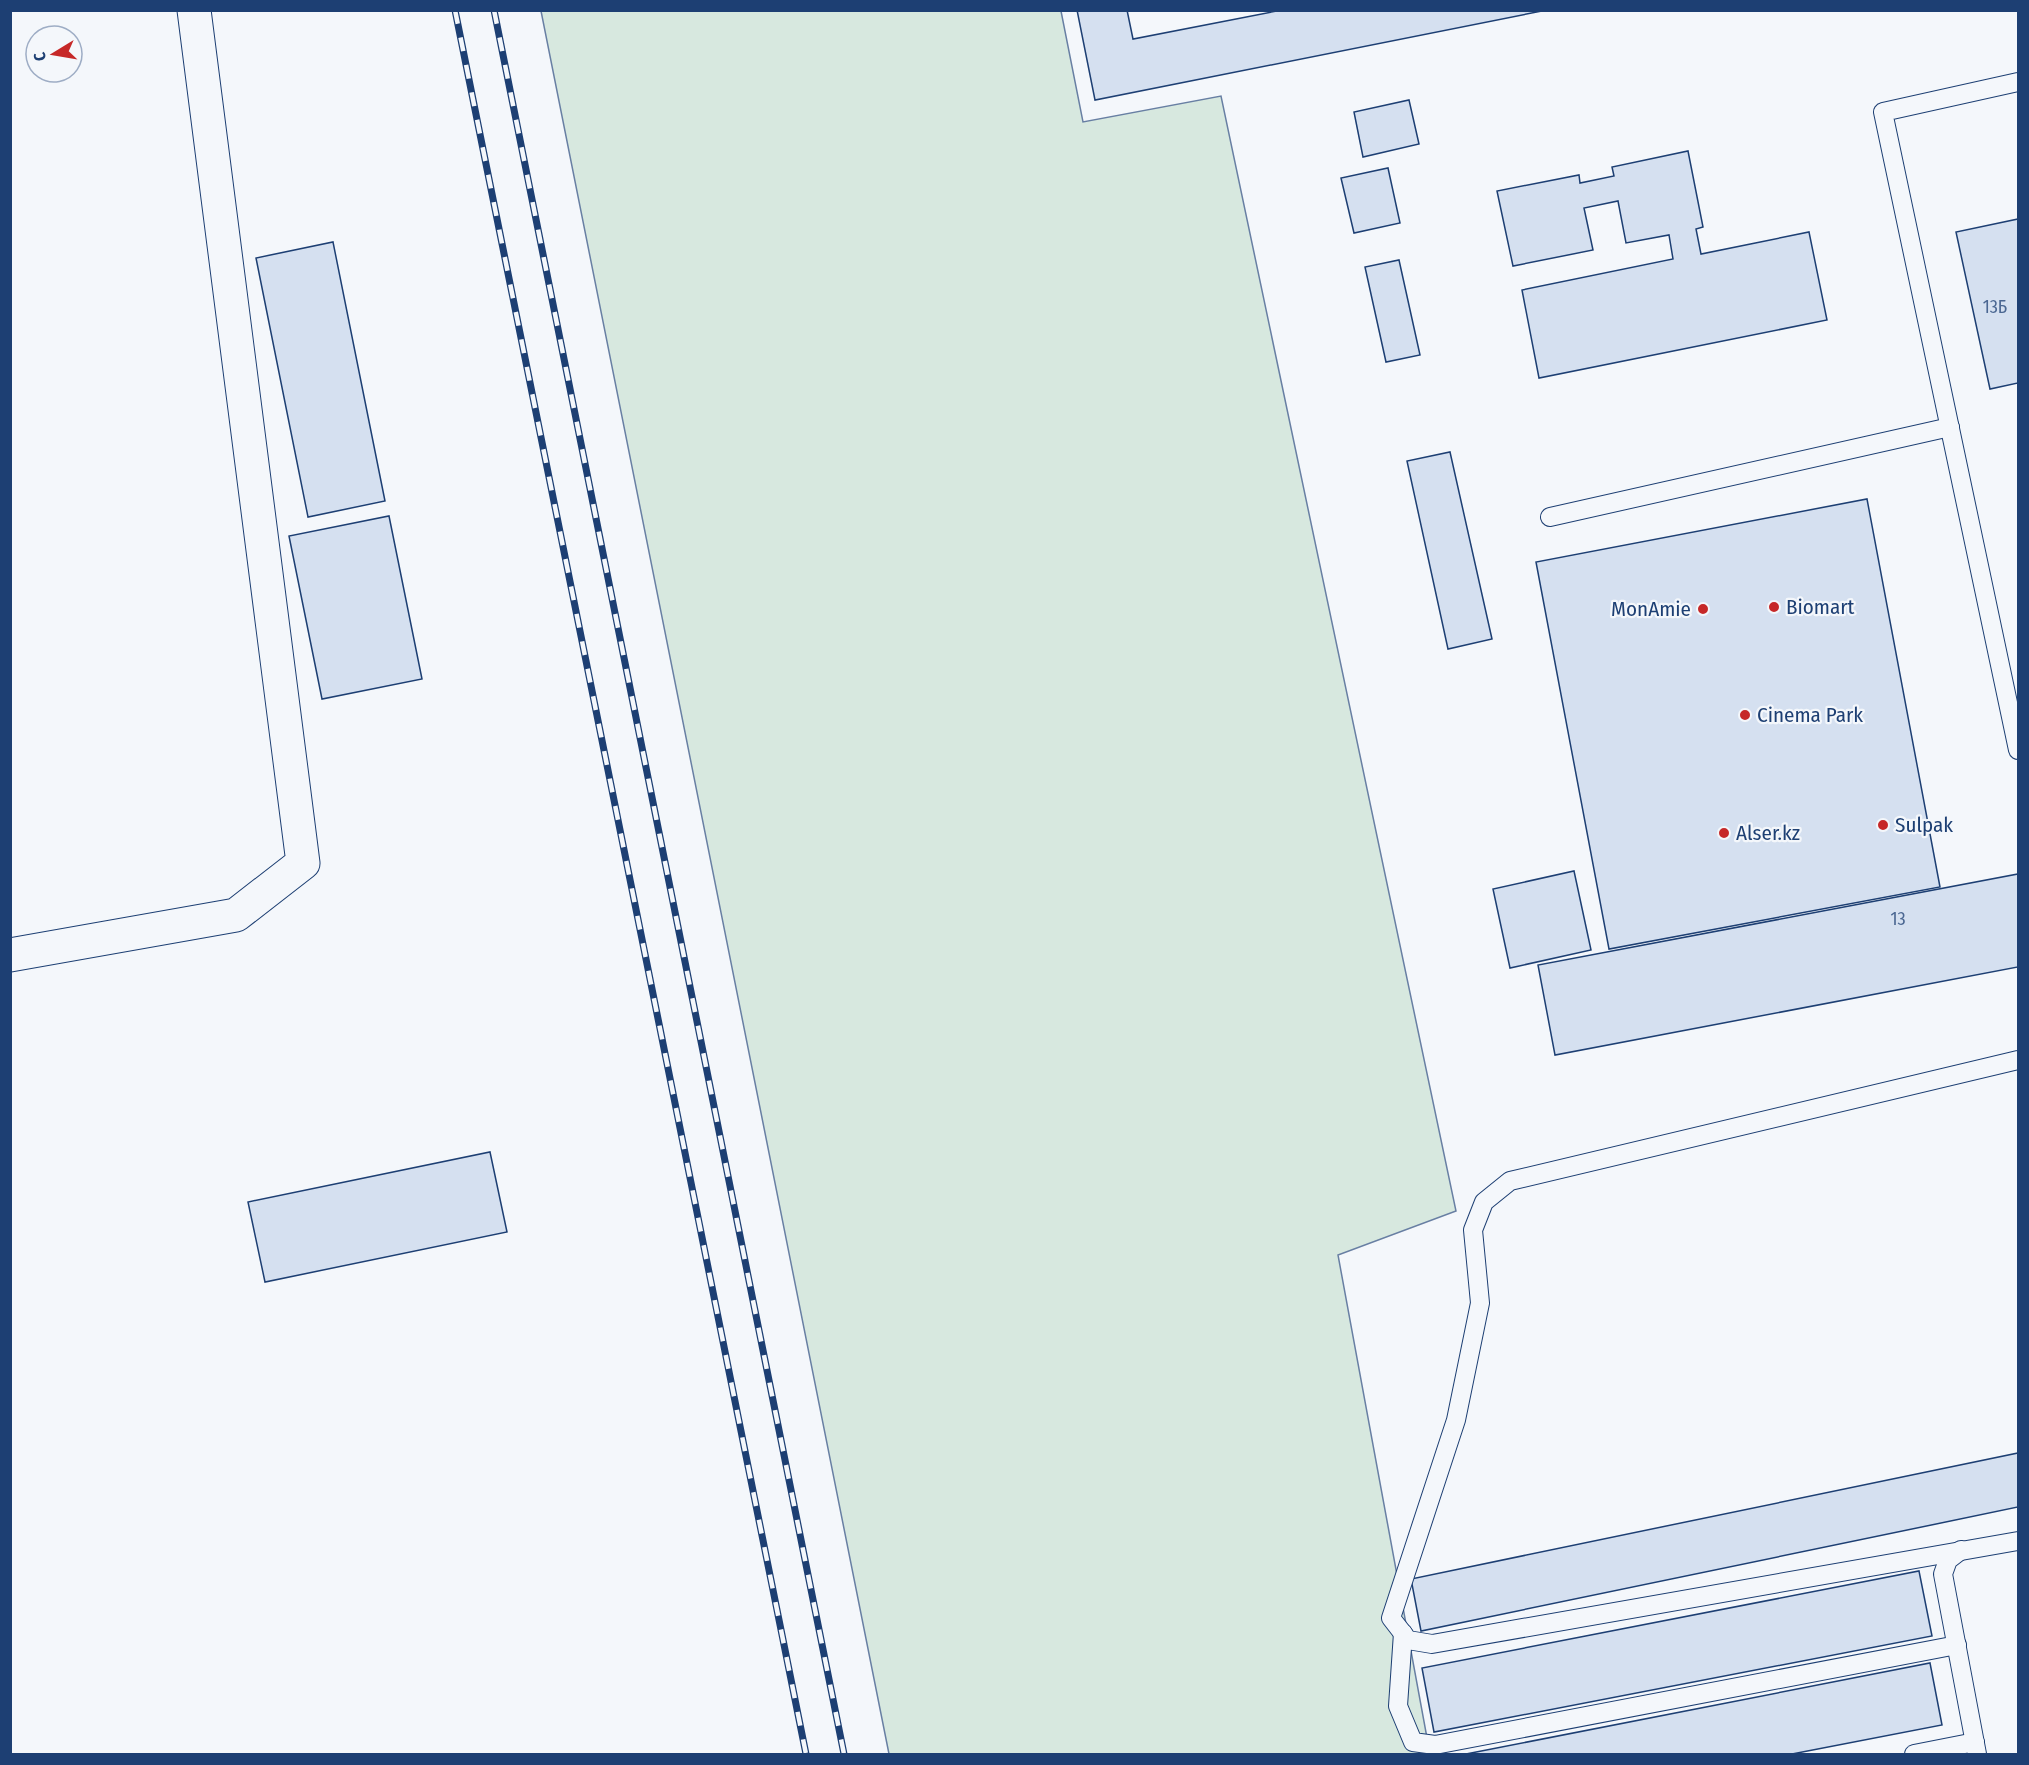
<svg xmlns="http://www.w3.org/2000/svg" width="2029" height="1765" viewBox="0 0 2029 1765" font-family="'Fira Sans Condensed',sans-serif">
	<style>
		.green { fill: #d7e8df; stroke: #687fa3; stroke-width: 1.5 }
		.building { fill: #d5e0f0; stroke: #1d3f73; stroke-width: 1.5 }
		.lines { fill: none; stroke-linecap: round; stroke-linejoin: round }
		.service-casing { stroke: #1d3f73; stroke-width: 20 }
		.minor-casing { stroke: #1d3f73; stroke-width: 35 }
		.service { stroke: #f4f7fb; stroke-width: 18 }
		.minor { stroke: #f4f7fb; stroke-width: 33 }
		.rail-casing { stroke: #1d3f73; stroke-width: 7 }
		.rail { stroke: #f4f7fb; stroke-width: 4.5; stroke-dasharray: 14; stroke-linecap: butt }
		.poi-dot { fill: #c62828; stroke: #f4f7fb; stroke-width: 2 }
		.labels { text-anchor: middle; stroke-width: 4.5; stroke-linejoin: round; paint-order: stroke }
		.number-label { font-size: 18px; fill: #4b6792 }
		.poi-label { font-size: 21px; fill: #1d3f73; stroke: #f4f7fb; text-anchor: start }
	</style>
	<rect width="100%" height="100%" fill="#f4f7fb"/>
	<!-- green -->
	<path class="green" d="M541 11H1061L1083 122 1221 96 1456 1211 1338 1255 1430 1754H889Z"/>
	<!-- building -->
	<g class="building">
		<path d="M1077 10H1127L1133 39 1282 10H1547L1095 100Z"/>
		<path d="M1409 100 1419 144 1363 157 1354 112Z"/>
		<path d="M1688 151 1703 227 1696 229 1701 254 1809 232 1827 320 1539 378 1522 290 1673 259 1669 235 1626 243 1618 201 1584 208 1593 250 1513 266 1497 191 1579 175 1580 183 1614 176 1612 167Z"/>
		<path d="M1388 168 1400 223 1354 233 1341 178Z"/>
		<path d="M2018 219V383L1990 389 1956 232Z"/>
		<path d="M333 242 385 501 308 517 256 258Z"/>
		<path d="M1399 260 1420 355 1386 362 1365 267Z"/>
		<path d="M1450 452 1492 639 1448 649 1407 461Z"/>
		<path d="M1867 499 1940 887 1609 949 1536 562Z"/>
		<path d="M389 516 422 679 322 699 289 536Z"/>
		<path d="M1574 871 1591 950 1510 968 1493 889Z"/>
		<path d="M2018 874V967L1555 1055 1538 965Z"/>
		<path d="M490 1152 507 1232 265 1282 248 1202Z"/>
		<path d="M2018 1453V1507L1421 1631 1411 1579Z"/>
		<path d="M1919 1571 1932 1636 1434 1732 1422 1668Z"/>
		<path d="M1930 1663 1942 1725 1792 1754H1466Z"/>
	</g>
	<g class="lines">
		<!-- service casing -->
		<g class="service-casing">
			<g id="service">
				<path d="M2018 82 1883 112 2018 750"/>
				<path d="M1550 517 1950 427"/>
				<path d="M2018 1060 1510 1181 1484 1202 1473 1230 1480 1303 1456 1420 1391 1618 1408 1640 1432 1644 2018 1541"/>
				<path d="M1961 1550 1948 1560 1943 1574 1977 1754"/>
				<path d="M1403 1633 1398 1706 1413 1742 1435 1745 1957 1645"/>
				<path d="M1914 1754 1975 1742"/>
			</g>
		</g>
		<!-- minor casing -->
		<g class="minor-casing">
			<path id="minor" d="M10 955 236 915 303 863 194 10"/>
		</g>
		<!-- service -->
		<use href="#service" class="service"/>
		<!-- minor -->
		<use href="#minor" class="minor"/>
		<!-- rail casing -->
		<g class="rail-casing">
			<g id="rail">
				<path d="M455 10 806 1754"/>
				<path d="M494 10 844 1754"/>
			</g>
		</g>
		<!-- rail -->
		<use href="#rail" class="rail"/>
	</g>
	<!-- markers -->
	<g class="poi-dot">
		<circle cx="1774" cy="607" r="6"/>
		<circle cx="1703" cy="609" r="6"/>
		<circle cx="1745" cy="715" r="6"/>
		<circle cx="1883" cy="825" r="6"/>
		<circle cx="1724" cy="833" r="6"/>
	</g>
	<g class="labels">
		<!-- number labels -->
		<g class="number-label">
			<text x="1995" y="313">13Б</text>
			<text x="1898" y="925">13</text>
		</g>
		<!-- poi labels -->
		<g class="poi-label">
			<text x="1786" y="614">Biomart</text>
			<text x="1691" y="616" text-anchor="end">MonAmie</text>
			<text x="1757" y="722">Cinema Park</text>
			<text x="1895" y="832">Sulpak</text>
			<text x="1736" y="840">Alser.kz</text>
		</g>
	</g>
	<!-- border -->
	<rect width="2029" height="1765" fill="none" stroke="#1d3f73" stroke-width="24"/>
	<!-- north arrow -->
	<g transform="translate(54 54) rotate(259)"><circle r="28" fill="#f4f7fb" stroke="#9eadc5" stroke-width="1.5"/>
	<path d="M0-4.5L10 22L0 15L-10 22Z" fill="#c62828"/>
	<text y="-9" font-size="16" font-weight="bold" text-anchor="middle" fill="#1d3f73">С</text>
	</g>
</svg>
